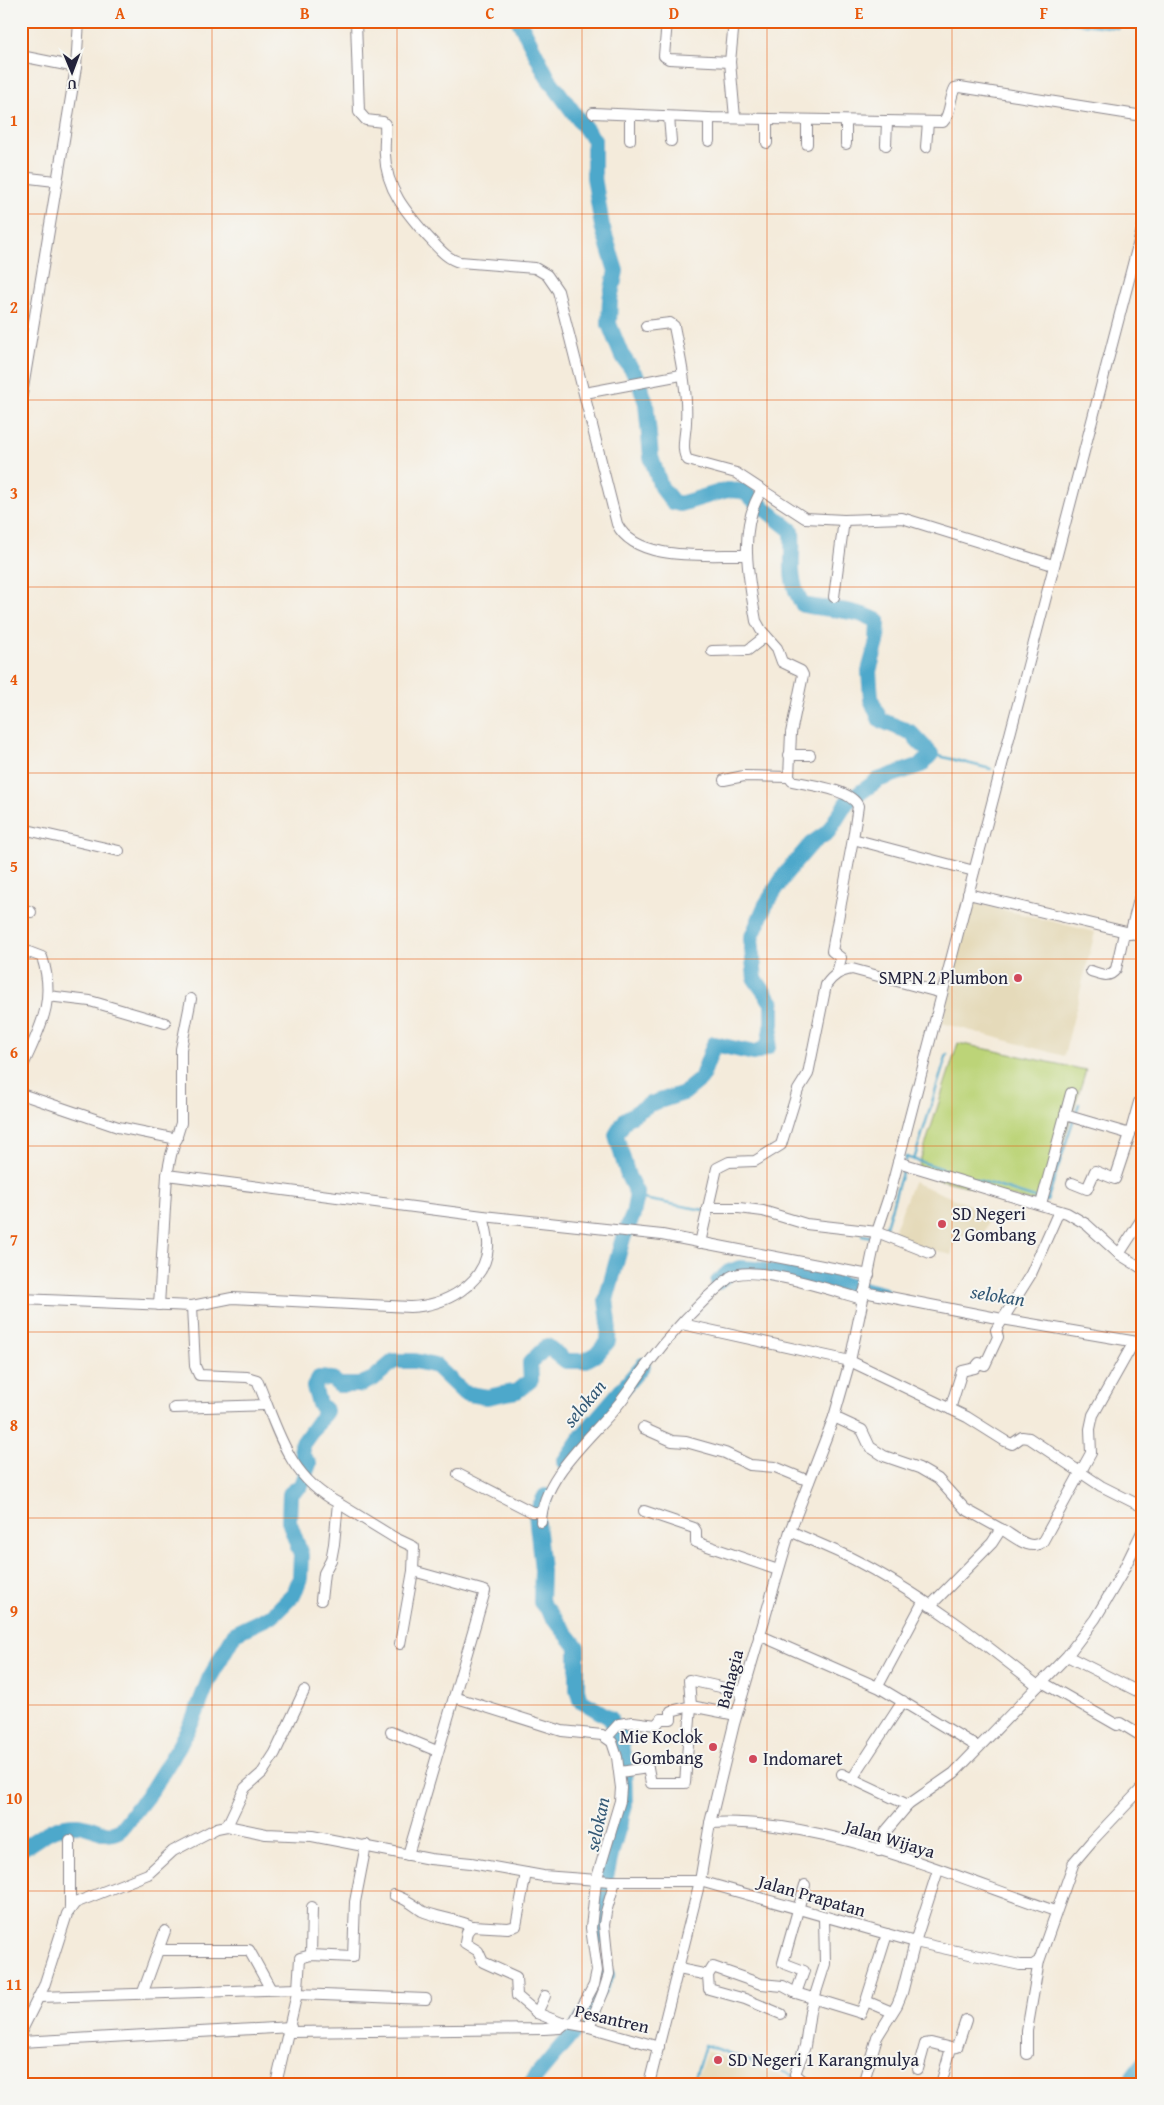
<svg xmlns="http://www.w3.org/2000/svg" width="1164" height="2105" viewBox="0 0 1164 2105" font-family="'Gentium Book Plus',serif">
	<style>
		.built { fill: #e5daba }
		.green { fill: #bcd478; stroke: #6f7b5a }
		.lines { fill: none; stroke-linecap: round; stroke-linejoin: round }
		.stream { stroke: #4da8cb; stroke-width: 2.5 }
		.river { stroke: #4da8cb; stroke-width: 16 }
		.minor-casing { stroke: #8b868b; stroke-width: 12 }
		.minor { stroke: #fff; stroke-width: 10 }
		.grid { fill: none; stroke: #e8590c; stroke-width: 1; stroke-opacity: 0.55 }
		.poi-dot { fill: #d1495b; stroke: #f6f6f2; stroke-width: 2 }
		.labels { text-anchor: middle; stroke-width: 4; stroke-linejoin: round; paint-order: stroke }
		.poi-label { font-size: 18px; fill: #22223b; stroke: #f6f6f2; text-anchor: start }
		.street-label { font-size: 18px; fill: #22223b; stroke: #f6f6f2 }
		.water-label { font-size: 19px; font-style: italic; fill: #335875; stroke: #f6f6f2 }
		.neatline { fill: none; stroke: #e8590c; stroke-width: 2 }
		.grid-label { font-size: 16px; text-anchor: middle; font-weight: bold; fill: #e8590c }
	</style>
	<rect width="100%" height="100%" fill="#f6f6f2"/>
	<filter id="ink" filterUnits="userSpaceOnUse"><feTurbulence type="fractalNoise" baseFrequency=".02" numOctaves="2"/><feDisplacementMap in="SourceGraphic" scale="10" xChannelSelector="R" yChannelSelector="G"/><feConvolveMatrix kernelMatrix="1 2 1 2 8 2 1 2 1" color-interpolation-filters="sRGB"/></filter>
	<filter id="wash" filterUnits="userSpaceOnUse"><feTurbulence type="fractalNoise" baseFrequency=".0096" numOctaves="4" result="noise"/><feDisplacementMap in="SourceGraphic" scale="20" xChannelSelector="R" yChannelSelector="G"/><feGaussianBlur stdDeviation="1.12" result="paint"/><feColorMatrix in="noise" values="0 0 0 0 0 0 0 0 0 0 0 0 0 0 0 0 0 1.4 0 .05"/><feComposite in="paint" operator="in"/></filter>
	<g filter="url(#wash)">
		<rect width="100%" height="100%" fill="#f4ebdb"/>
		<!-- built -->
		<g class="built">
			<path d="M971 902 1095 932 1064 1056 942 1023Z"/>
			<path d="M913 1182 990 1213 984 1235 957 1237 951 1255 892 1237Z"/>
			<path d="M707 2051 790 2079 788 2084H695Z"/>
		</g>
		<!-- green -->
		<path class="green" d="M958 1043 1086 1070 1043 1204 916 1174Z"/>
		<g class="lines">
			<!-- stream -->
			<g class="stream">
				<path d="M1053 21 1118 28 1125 21"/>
				<path d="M931 754 991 769"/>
				<path d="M1075 1116 1079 1104"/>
				<path d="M914 1160 947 1054"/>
				<path d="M905 1161 906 1157 1038 1199"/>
				<path d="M637 1198 704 1210"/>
				<path d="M1044 1200 1047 1201 1073 1121"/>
				<path d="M884 1233 904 1166"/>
				<path d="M862 1235 873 1237"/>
				<path d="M693 2084 705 2045 792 2075"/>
				<path d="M790 2084 792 2076"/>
			</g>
			<!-- river -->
			<g class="river">
				<path d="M718 1282 729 1272 740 1268 754 1269 834 1282 882 1294"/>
				<path d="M564 1462 582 1436 643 1365"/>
				<path d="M545 1496 536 1514 542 1570 541 1602 577 1647V1689L580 1700 610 1718 619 1734 624 1761 625 1806 614 1843 602 1893 601 1936"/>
				<path d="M21 1849C42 1837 52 1825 77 1825 93 1825 107 1841 121 1829L151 1791 178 1748 196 1713 209 1679 235 1633 273 1615 294 1594 300 1578 301 1555 289 1521 290 1494 301 1485 309 1464 303 1457 301 1446 326 1411 319 1404 314 1387 319 1378 332 1379 339 1385H359L373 1379 394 1361H415L436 1366 464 1393 487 1397 517 1391 531 1380 530 1363 547 1346 566 1361H584L597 1354 608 1341 609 1322 606 1300 623 1238 633 1215 637 1194 628 1176 616 1135 626 1119 650 1104 684 1093 701 1079 714 1044 754 1053 768 1047 772 1023V1003L755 979 751 939 765 906 786 873 811 844 828 832 847 802 878 780 921 765 931 754 910 732 880 720 871 699 869 671 877 642 878 621C856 609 828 610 803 605 786 577 794 561 792 531L743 491 727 490 680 504 673 502 661 487 651 457 646 403 637 377 621 354 609 324 610 299 616 271 602 226 594 177V140L548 78 519 21"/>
				<path d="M530 2084 576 2029 607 1975"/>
				<path d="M1127 2084 1143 2063"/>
			</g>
		</g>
	</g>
	<g filter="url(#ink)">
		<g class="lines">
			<!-- minor casing -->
			<g class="minor-casing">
				<g id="minor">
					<path d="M356 21 359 112 366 120 383 122 385 124C386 135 384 145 385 155 386 189 406 212 427 236 437 246 446 259 460 262L535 268 547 275 558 291 617 524C636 563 709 554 747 555"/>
					<path d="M667 21 664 56 669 59 730 62"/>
					<path d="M734 21 730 62 735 118"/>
					<path d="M21 56 76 67"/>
					<path d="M593 113 709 118 943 122C951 114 949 99 955 88L960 87 1143 116"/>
					<path d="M669 117 671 141"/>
					<path d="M767 119V143"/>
					<path d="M846 121V144"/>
					<path d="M630 140V116"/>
					<path d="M709 141V118"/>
					<path d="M807 144V120"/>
					<path d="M886 145 887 122"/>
					<path d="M926 147 928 122"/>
					<path d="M21 177 55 181"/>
					<path d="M646 326 670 323 674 326C680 357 688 391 686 422 686 433 680 452 688 460L736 473 805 518 844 520 902 518 1053 565"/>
					<path d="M585 393 681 375"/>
					<path d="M21 400 76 67 79 21"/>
					<path d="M762 490C737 528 749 579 756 621L761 630 777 648 782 662 801 671 803 675 791 733 789 777 792 781C809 785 851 789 858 806L853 839 974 871"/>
					<path d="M834 597 844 520"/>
					<path d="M712 651 748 650 766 636"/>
					<path d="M789 755H810"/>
					<path d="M724 780 744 776 789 777"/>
					<path d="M27 830 119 851"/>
					<path d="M21 846 27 830 22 829"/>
					<path d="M968 894 1143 936"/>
					<path d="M21 909 31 912"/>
					<path d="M1130 934 1141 892"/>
					<path d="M21 949 42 957C57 1002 39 1029 21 1070"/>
					<path d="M1091 971C1100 974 1109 979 1116 969L1124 933"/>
					<path d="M837 973 841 958 832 951 853 839"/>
					<path d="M48 996 90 1001 165 1023"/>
					<path d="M21 1094 118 1127 177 1139"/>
					<path d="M1065 1115 1130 1134 1139 1102 1143 1103"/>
					<path d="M898 1162 1067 1213 1086 1224 1119 1254 1143 1269"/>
					<path d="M167 1175 483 1216 662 1235 869 1275"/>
					<path d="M1072 1183 1087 1189 1095 1171 1115 1179 1130 1134"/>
					<path d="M1041 1204 1071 1093"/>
					<path d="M707 1208H739L763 1211 806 1224 877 1232 930 1253"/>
					<path d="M700 1243 717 1168 729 1162 755 1161 781 1145 798 1090 808 1074 826 985C833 975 840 971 852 969L942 993"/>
					<path d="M1119 1254 1143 1217"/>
					<path d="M864 1292 1002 1319 1143 1343"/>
					<path d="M21 1299 192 1306 232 1298 410 1307C444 1306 485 1285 488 1247 489 1237 485 1226 483 1216"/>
					<path d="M159 1305 167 1175 171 1155 181 1123V1049L191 999"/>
					<path d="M192 1306 195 1366 199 1375 247 1377 257 1380C278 1429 287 1476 338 1503L334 1544 331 1560 324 1573 321 1600"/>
					<path d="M682 1324 850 1361 967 1417 1005 1441 1012 1444 1022 1437 1029 1438 1101 1486 1143 1507"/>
					<path d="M174 1408 266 1405"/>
					<path d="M950 1409 962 1371 975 1368 979 1363 985 1365 998 1337 996 1330 1031 1274 1059 1211"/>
					<path d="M834 1417 862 1430 870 1447 884 1456 919 1468 938 1479 965 1509 1001 1529"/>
					<path d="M643 1428 672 1441 686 1442 725 1453 750 1465 775 1467 809 1481"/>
					<path d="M458 1474 532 1512H541"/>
					<path d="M338 1503 395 1538 414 1547 413 1571 400 1644"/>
					<path d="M644 1511 694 1528 696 1531V1542L778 1570"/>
					<path d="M541 1522C542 1477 591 1438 617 1406 628 1393 636 1379 646 1366 670 1334 699 1303 730 1277 751 1263 837 1292 862 1299"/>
					<path d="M790 1531C810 1540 830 1548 849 1557 917 1591 979 1639 1038 1686"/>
					<path d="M930 1606 992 1543 1001 1529C1013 1535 1030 1553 1043 1541L1091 1453 1090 1429 1093 1415 1134 1342"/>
					<path d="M759 1635 880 1688 978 1747"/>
					<path d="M1069 1657 1143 1694"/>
					<path d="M1042 1682 1117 1725 1120 1723 1143 1737"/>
					<path d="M878 1686 923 1602"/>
					<path d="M454 1697 562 1731 602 1735 612 1742 617 1757 621 1788 620 1801 596 1881 591 1928 597 1971 594 1985 573 2024"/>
					<path d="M391 1732 437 1751"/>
					<path d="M607 1737 619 1724 633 1722 656 1725 661 1719H671V1711L691 1706 689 1680 743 1692"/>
					<path d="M620 1772 648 1768 651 1783H685L691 1706 736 1715"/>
					<path d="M842 1774 908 1805"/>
					<path d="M852 1779 903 1701"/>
					<path d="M710 1823C821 1817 950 1875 1055 1911"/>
					<path d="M227 1826 245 1788 262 1773 275 1753 304 1691"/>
					<path d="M70 1840V1908"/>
					<path d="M879 1851 886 1831 908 1805 954 1773 1067 1656 1095 1619 1121 1575 1143 1530"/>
					<path d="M408 1855 485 1591 413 1571"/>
					<path d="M526 1873 516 1926 508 1928 472 1926 467 1932 465 1943 478 1951 483 1962 516 1977 517 1996 537 2013 564 2024"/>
					<path d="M394 1895C407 1899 412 1904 422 1911 432 1916 458 1920 472 1926"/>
					<path d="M158 1950H249L270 1988"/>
					<path d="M311 1955 312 1907"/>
					<path d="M679 1969 708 1975 713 1967 761 1984 783 1986 796 1993 861 2013 866 2001 892 2012"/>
					<path d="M708 1975 709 1989 745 1999 781 2014"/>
					<path d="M143 1992 165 1931"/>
					<path d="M796 1993 804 1971 783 1963 805 1885"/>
					<path d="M297 1994 426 1999"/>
					<path d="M39 1997 298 1989"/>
					<path d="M866 2001 887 1934"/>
					<path d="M537 2013 545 1996"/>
					<path d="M589 2027 604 1990 609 1974 604 1925 606 1912 615 1881"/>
					<path d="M21 2032 44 1986 67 1914 75 1903 148 1874 173 1851 217 1828 227 1826 266 1834 312 1836 430 1859 471 1863 543 1876 611 1881H700L915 1942 938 1870"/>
					<path d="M289 2032 544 2029 560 2028 566 2023 589 2027 659 2047"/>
					<path d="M21 2042 291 2027"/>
					<path d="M1027 2054V2031L1039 1961"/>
					<path d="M918 2069 925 2044 931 2043 951 2048"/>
					<path d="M276 2084 298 1989 300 1958 311 1955 353 1957 355 1902 366 1845"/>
					<path d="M649 2084 700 1881 710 1823 734 1724 790 1531 834 1417 850 1361 877 1232 890 1193 1143 226"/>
					<path d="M807 2084 795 2074 805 2046 810 2011 825 1964 824 1917"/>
					<path d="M863 2084 877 2037 897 2005 902 1993 915 1942 1020 1965H1033L1039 1961 1074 1862 1091 1842 1143 1787"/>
					<path d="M941 2084 951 2048 957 2047 966 2020"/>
				</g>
			</g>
			<!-- minor -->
			<use href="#minor" class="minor"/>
		</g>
	</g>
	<!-- grid -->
	<path class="grid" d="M212 21V2084M397 21V2084M582 21V2084M767 21V2084M952 21V2084M21 214H1143M21 400H1143M21 587H1143M21 773H1143M21 959H1143M21 1146H1143M21 1332H1143M21 1518H1143M21 1705H1143M21 1891H1143"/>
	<!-- markers -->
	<g class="poi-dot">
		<circle cx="1018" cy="978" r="5"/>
		<circle cx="942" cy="1224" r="5"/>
		<circle cx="713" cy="1747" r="5"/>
		<circle cx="753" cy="1759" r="5"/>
		<circle cx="718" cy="2060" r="5"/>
	</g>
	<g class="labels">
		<!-- poi labels -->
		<g class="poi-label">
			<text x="1008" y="984" text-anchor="end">SMPN 2 Plumbon</text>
			<text x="952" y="1220">SD Negeri<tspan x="952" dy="21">2 Gombang</tspan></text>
			<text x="703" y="1743" text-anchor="end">Mie Koclok<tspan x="703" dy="21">Gombang</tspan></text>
			<text x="763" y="1765">Indomaret</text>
			<text x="728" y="2066">SD Negeri 1 Karangmulya</text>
		</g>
		<!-- street labels -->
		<g class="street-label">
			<text transform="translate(730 1679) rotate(-75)" y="6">Bahagia</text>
			<text transform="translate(890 1839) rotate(17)" y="6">Jalan Wijaya</text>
			<text transform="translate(812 1896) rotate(16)" y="6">Jalan Prapatan</text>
			<text transform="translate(612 2019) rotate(13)" y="6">Pesantren</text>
		</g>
		<!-- water labels -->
		<g class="water-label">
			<text transform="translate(998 1295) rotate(9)" y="7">selokan</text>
			<text transform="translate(584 1403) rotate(-50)" y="7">selokan</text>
			<text transform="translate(597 1824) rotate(-78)" y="7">selokan</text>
		</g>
	</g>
	<!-- margin -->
	<rect width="1164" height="2105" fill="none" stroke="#f6f6f2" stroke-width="55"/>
	<!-- north arrow -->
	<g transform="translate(72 72) rotate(179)" stroke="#f6f6f2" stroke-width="4" paint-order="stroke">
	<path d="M0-4L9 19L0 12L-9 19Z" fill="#22223b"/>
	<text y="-8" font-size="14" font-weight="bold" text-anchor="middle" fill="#22223b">U</text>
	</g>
	<rect x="28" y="28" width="1108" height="2050" class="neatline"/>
	<g class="grid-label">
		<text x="120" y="19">A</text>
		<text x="305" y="19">B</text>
		<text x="490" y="19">C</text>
		<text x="674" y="19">D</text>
		<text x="859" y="19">E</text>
		<text x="1044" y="19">F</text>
		<text x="14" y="126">1</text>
		<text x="14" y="313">2</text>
		<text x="14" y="499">3</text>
		<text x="14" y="685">4</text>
		<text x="14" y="872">5</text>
		<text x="14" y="1058">6</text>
		<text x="14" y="1245">7</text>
		<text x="14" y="1431">8</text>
		<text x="14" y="1617">9</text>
		<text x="14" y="1804">10</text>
		<text x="14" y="1990">11</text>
	</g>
</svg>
